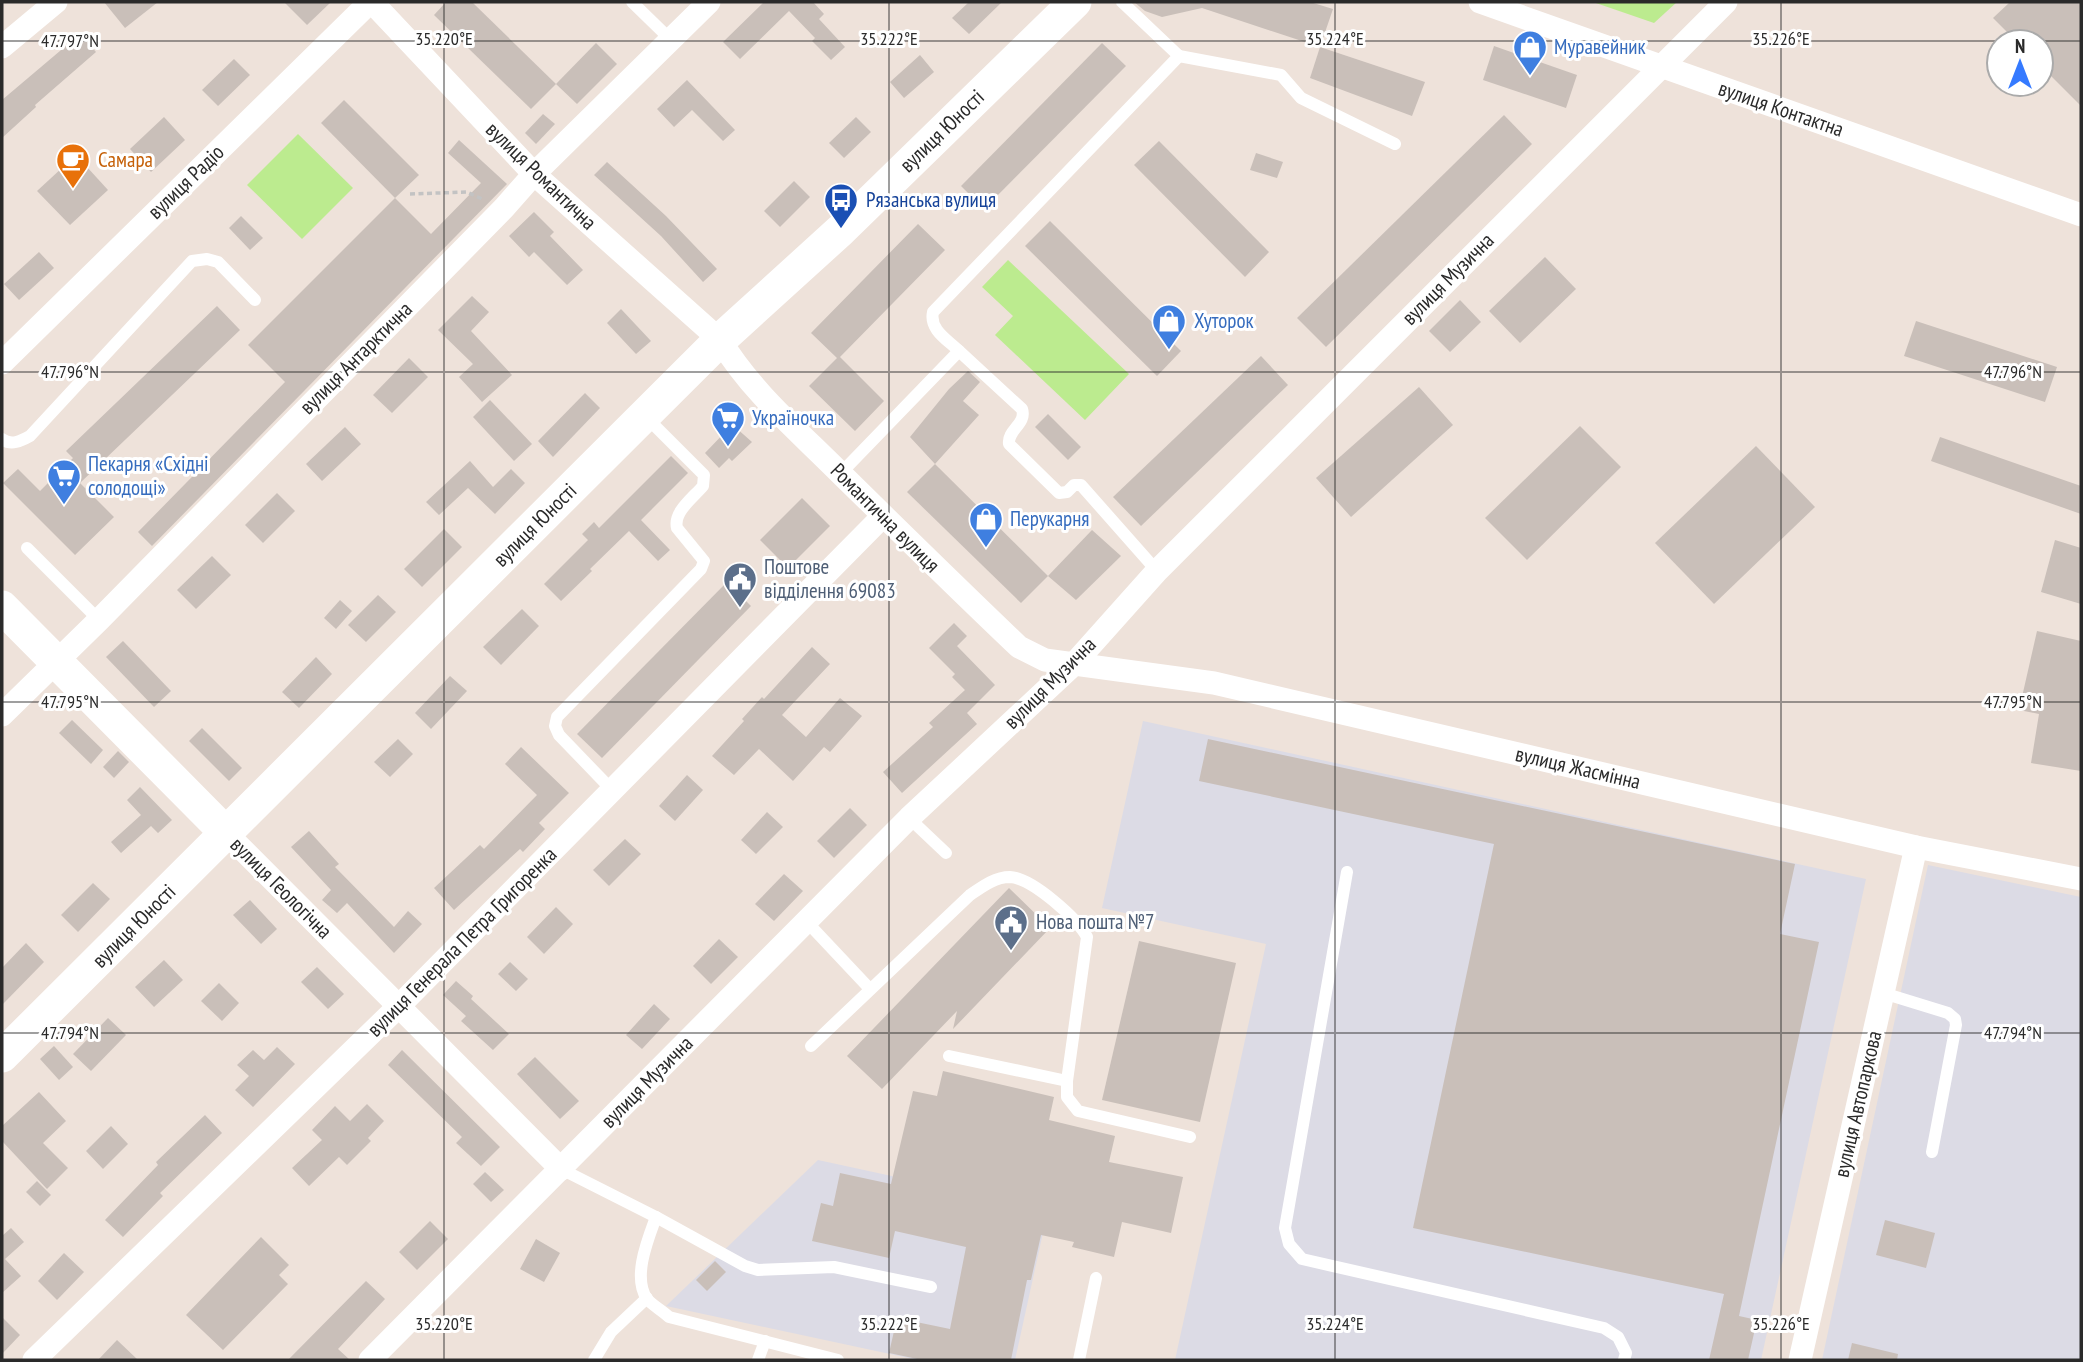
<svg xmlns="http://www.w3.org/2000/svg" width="2083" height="1362" viewBox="0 0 2083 1362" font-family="'PT Sans Narrow',sans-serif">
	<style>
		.industrial { fill: #dcdbe5 }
		.green { fill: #bceb8f }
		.building { fill: #c9bfb9 }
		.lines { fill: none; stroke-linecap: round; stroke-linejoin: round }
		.path { stroke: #c3c3c3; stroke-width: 3.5; stroke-dasharray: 5 3.5; stroke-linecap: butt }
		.lane { stroke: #fff; stroke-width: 12 }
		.street { stroke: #fff; stroke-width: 23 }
		.secondary { stroke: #fff; stroke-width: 33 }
		.ticks { fill: none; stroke: #2a2a2a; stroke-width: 2; stroke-opacity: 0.45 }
		.labels { text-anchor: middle; stroke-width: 6; stroke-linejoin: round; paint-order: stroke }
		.shop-label { font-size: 21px; fill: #366cbe; stroke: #fff; text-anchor: start }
		.street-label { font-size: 21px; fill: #2a2a2a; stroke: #fff }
		.food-label { font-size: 21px; fill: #c56008; stroke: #fff; text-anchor: start }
		.transit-label { font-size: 21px; fill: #164399; stroke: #fff; text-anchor: start }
		.service-label { font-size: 21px; fill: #4e5e75; stroke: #fff; text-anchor: start }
		.ticks-label { font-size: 18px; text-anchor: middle; fill: #2a2a2a; stroke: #fff; stroke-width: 6; stroke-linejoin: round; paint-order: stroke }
	</style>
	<rect width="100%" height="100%" fill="#eee2da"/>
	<!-- industrial -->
	<g class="industrial">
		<path d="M1143 721 1866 879 1761 1360H1175L1266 944 1102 908Z"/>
		<path d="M1928 865 2081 897V1360H1822Z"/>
		<path d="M818 1160 1048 1210 1015 1360H918L666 1306Z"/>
	</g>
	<!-- green -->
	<g class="green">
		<path d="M1593 2H1677L1654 23Z"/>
		<path d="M298 134 353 188 302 239 247 185Z"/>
		<path d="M1008 260 1129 374 1085 420 995 335 1013 316 982 287Z"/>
	</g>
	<!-- building -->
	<g class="building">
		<path d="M104 2H158L125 28Z"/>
		<path d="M284 2H331L307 25Z"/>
		<path d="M446 2H472L556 84 531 109 434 15Z"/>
		<path d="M764 2H813L824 14 819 19 845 47 831 60 812 41 815 38 789 11 740 59 723 42Z"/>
		<path d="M969 2H1002L969 34 952 18Z"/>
		<path d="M1134 2H1310L1333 9 1320 47 1202 8 1162 17 1145 11Z"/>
		<path d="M2010 2H2081V106L2041 66V42H2017L1993 18Z"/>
		<path d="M80 34 96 52 35 105 36 107 2 138V100Z"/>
		<path d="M596 43 617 64 577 104 556 84Z"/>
		<path d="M1102 43 1126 66 984 209 961 186Z"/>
		<path d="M1494 46 1577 75 1566 108 1483 80Z"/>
		<path d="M1320 47 1425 82 1412 116 1310 78Z"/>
		<path d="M920 55 934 72 904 98 890 82Z"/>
		<path d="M234 59 250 75 218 106 202 90Z"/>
		<path d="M687 80 735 130 723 141 692 110 674 127 657 109Z"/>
		<path d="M344 100 419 175 395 198 321 123Z"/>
		<path d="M543 114 555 124 536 144 525 133Z"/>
		<path d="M1504 115 1532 144 1326 347 1297 318Z"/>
		<path d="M164 117 185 140 151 172 130 149Z"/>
		<path d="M856 117 871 132 844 158 829 143Z"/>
		<path d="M459 140 507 184 152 546 138 532 285 382 248 345 395 198 431 234 481 183 448 153Z"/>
		<path d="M1159 141 1269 252 1245 277 1134 165Z"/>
		<path d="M1256 153 1283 162 1277 178 1250 170Z"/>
		<path d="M76 155 108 190 70 225 37 191Z"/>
		<path d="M607 162 666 216 717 269 703 282 661 236 594 175Z"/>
		<path d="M794 181 810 197 780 227 764 211Z"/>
		<path d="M534 212 554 232 550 236 583 270 567 285 534 252 529 257 509 236Z"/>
		<path d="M241 216 263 238 250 250 229 228Z"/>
		<path d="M1050 221 1181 351 1157 376 1025 246Z"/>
		<path d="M918 224 945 250 840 357 884 401 855 431 809 386 837 358 811 333Z"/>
		<path d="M39 252 54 268 19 300 4 284Z"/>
		<path d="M1545 257 1576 289 1520 343 1489 311Z"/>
		<path d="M472 296 489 312 471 331 512 375 482 402 459 377 473 364 438 330Z"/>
		<path d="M1460 300 1481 322 1450 352 1429 331Z"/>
		<path d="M217 306 240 330 80 483 114 517 75 555 3 483 18 469 40 491 73 458 66 451Z"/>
		<path d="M621 309 651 341 636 354 607 323Z"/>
		<path d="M1916 321 2057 367 2045 402 1904 356Z"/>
		<path d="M1261 356 1288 385 1141 526 1113 497Z"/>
		<path d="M409 358 428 377 392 413 373 395Z"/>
		<path d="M968 371 980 382 963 401 979 415 935 464 910 437 949 389Z"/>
		<path d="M1419 387 1453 425 1351 517 1316 478Z"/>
		<path d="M585 393 600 408 553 457 538 441Z"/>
		<path d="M490 400 532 444 514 461 473 417Z"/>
		<path d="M1048 414 1081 447 1068 460 1035 427Z"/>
		<path d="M1580 426 1621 467 1527 560 1485 518Z"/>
		<path d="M345 427 361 444 322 481 306 464Z"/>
		<path d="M735 427 752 442 732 461 729 458 719 468 705 453 729 428Z"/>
		<path d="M1940 437 2081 486V514L1931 461Z"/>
		<path d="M1756 446 1815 507 1714 604 1655 543Z"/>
		<path d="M671 456 688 473 641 520 670 550 658 561 629 531 590 569 592 571 561 601 544 584 588 540 582 534 594 522 599 528Z"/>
		<path d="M470 461 493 487 511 469 525 483 495 514 468 488 439 515 426 502Z"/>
		<path d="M935 464 1048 576 1021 603 907 492Z"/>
		<path d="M277 493 295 511 263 543 245 525Z"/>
		<path d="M802 498 830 526 788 568 760 540Z"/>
		<path d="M444 529 462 547 422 587 404 569Z"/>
		<path d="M1092 530 1121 556 1076 600 1048 576Z"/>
		<path d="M2055 540 2081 548V604L2041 592Z"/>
		<path d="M212 556 231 575 196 609 177 590Z"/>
		<path d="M727 582 751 606 602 758 577 734Z"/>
		<path d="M378 595 396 612 366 642 348 625Z"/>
		<path d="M340 600 352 611 336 629 324 618Z"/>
		<path d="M522 609 539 626 501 665 483 647Z"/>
		<path d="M954 623 967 636 957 646 995 685 967 713 977 724 902 793 883 772 933 727 929 723 965 690 952 677 955 674 929 648Z"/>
		<path d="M2037 631 2081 641V771L2031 763 2039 714 2019 710Z"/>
		<path d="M123 641 171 691 154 707 106 657Z"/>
		<path d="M812 647 830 664 782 715 806 737 840 698 862 716 830 752 824 747 793 781 759 749 734 775 712 756 744 721 742 719 762 697 764 699Z"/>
		<path d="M316 657 332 674 299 708 282 692Z"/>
		<path d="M450 676 467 691 431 729 415 713Z"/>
		<path d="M72 720 103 750 91 764 59 733Z"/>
		<path d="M202 728 242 768 229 781 189 741Z"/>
		<path d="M398 739 413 754 390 777 374 762Z"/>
		<path d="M1208 739 1795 864 1780 934 1819 942 1739 1316 1757 1320 1748 1360H1709L1724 1294 1413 1228 1494 844 1199 781Z"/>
		<path d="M521 747 569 793 539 823 545 829 523 852 520 849 454 910 434 888 480 845 484 849 537 795 505 764Z"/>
		<path d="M118 751 129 762 114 778 103 767Z"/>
		<path d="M687 775 703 790 675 821 659 806Z"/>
		<path d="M140 787 172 820 158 833 151 826 121 853 111 842 141 815 127 800Z"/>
		<path d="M850 808 867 825 834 858 817 841Z"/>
		<path d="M767 812 783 827 756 854 741 840Z"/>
		<path d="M309 831 339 864 335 867 394 927 408 911 422 924 394 953 347 903 337 913 322 900 331 890 291 847Z"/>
		<path d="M625 839 641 854 609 886 593 870Z"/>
		<path d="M784 874 803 891 774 921 755 904Z"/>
		<path d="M93 883 110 899 78 932 61 915Z"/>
		<path d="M1009 888 1050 928 953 1029 957 1011 882 1089 847 1056Z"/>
		<path d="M250 900 277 929 261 944 233 915Z"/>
		<path d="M556 907 573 924 544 954 527 937Z"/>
		<path d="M719 939 738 957 711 984 693 966Z"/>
		<path d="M1139 941 1236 963 1200 1122 1102 1100Z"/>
		<path d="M26 943 44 962 2 1005V968Z"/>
		<path d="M164 960 183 980 154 1007 135 987Z"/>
		<path d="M510 962 528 979 516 991 498 974Z"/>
		<path d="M317 967 344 994 328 1009 301 982Z"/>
		<path d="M456 981 473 996 471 999 509 1034 493 1050 461 1021 466 1016 443 995Z"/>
		<path d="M219 983 239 1003 222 1021 201 1001Z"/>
		<path d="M654 1004 670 1019 642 1049 626 1035Z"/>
		<path d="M108 1018 126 1035 91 1071 73 1054Z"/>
		<path d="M54 1046 73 1067 59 1080 40 1059Z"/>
		<path d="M277 1047 295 1064 253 1107 235 1090 249 1076 237 1065 253 1050 264 1060Z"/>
		<path d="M402 1050 500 1147 481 1166 456 1143 462 1137 388 1065Z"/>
		<path d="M535 1057 579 1101 560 1119 517 1074Z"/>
		<path d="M943 1071 1054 1097 1049 1120 1115 1136 1109 1162 1183 1177 1171 1233 1122 1222 1114 1257 1072 1247 1074 1242 1041 1235 1031 1280H1027L1011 1360H922L889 1353 897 1318 950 1329 966 1247 895 1231 889 1258 812 1241 821 1203 833 1206 840 1173 891 1184 913 1091 937 1096Z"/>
		<path d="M39 1092 66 1121 43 1143 68 1168 47 1189 2 1141V1126Z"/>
		<path d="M367 1104 384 1121 368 1138 371 1141 347 1165 339 1157 309 1186 292 1168 322 1140 312 1130 335 1106 350 1121Z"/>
		<path d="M205 1115 222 1133 160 1193 163 1196 123 1237 105 1220 158 1165 156 1162Z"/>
		<path d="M111 1126 128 1144 103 1169 86 1151Z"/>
		<path d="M485 1172 504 1190 491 1202 473 1184Z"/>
		<path d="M37 1181 51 1195 40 1206 26 1192Z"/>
		<path d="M1885 1220 1935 1233 1926 1268 1876 1255Z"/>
		<path d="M430 1221 448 1239 417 1270 399 1252Z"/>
		<path d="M11 1228 24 1242 5 1259 21 1276 2 1293V1236Z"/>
		<path d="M261 1237 289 1265 279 1275 288 1284 223 1350 186 1315Z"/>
		<path d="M536 1239 560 1253 544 1282 520 1269Z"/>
		<path d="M64 1253 84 1272 57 1300 38 1281Z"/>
		<path d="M715 1261 726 1272 707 1291 696 1280Z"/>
		<path d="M366 1281 385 1299 338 1349 350 1360H288Z"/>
		<path d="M2 1317 20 1335 2 1354Z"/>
		<path d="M117 1340 138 1360H98Z"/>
		<path d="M1852 1343 1898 1354 1897 1360H1848Z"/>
	</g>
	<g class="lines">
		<!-- path -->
		<path class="path" d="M410 194 467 192 482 199"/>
		<!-- lane -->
		<g class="lane">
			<path d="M632 2 671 40"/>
			<path d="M1179 56 1281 75 1301 98 1395 144"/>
			<path d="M959 351 1022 409C1027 424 1007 430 1009 444L1059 493 1067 492 1074 485H1081L1157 571"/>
			<path d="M2 439C11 446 21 441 30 436L192 261 207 259 218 262 255 300"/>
			<path d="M841 473 959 351C948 340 929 330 933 312L1179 56 1122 2"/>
			<path d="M27 548 99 620"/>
			<path d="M612 790 559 735 555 726 557 717 701 569 704 561 677 528C673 512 693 498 703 486L704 475 645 416"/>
			<path d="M909 818 946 853"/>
			<path d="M1347 872 1285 1228 1289 1244 1302 1259 1604 1328 1618 1337 1626 1353 1624 1360"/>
			<path d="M806 921 870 989"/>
			<path d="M1883 993 1948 1013 1955 1019 1956 1025 1932 1152"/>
			<path d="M811 1046 970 895C983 886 995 877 1010 877 1032 878 1078 919 1087 937L1067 1081V1097L1078 1111 1190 1137"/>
			<path d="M949 1056 1067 1081"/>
			<path d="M561 1169 656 1217 745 1266 758 1270 834 1267 931 1287"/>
			<path d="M656 1217C648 1239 632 1277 647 1299 652 1305 663 1311 669 1317L838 1360"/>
			<path d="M594 1360 611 1332 647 1298"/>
			<path d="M758 1360 765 1341"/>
			<path d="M1079 1360 1096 1278"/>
		</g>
		<!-- street -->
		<g class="street">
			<path d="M372 2 534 174 720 340C751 391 796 429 838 471 898 530 958 589 1019 647L1045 660 1214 683 1916 847 2081 879"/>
			<path d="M1480 2 2081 215"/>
			<path d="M2 47 56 2"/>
			<path d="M2 363 370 2"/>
			<path d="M2 715 99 620 504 208 534 174 709 2"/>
			<path d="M227 834 561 1169"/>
			<path d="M34 1360 398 1007 882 517"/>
			<path d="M370 1360 909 818 1073 665 1157 571 1726 2"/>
			<path d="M1800 1360 1916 847"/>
		</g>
		<!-- secondary -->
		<g class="secondary">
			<path d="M2 607 227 834"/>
			<path d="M2 1056 720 340 841 230 1075 2"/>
		</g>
	</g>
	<!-- ticks -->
	<path class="ticks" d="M444 2V1360M889 2V1360M1335 2V1360M1781 2V1360M2 41H2081M2 372H2081M2 702H2081M2 1033H2081"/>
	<!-- icons -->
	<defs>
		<g id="shop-pin" transform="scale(1.75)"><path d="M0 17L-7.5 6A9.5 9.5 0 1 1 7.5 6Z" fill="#3f7fe0" stroke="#fff"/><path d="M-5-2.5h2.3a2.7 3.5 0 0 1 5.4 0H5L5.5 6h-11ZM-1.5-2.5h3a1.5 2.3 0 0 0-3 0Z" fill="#fff"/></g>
		<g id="cafe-pin" transform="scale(1.75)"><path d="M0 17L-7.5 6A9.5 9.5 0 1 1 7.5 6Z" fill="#e8710a" stroke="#fff"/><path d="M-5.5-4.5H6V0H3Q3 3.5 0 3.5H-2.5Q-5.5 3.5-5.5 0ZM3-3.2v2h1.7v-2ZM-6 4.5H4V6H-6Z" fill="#fff"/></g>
		<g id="bus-pin" transform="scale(1.75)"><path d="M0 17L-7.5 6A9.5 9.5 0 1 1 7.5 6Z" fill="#1a4fb4" stroke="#fff"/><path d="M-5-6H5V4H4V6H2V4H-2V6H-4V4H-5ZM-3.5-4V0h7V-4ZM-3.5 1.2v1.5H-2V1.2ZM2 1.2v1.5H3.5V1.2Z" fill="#fff"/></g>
		<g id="supermarket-pin" transform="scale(1.75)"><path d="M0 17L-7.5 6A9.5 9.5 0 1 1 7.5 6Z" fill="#3f7fe0" stroke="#fff"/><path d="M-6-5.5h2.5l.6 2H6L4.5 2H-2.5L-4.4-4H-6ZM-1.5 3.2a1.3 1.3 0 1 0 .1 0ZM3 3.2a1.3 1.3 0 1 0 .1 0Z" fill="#fff"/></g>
		<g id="civic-pin" transform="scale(1.75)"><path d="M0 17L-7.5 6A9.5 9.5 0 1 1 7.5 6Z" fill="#5c6f8a" stroke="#fff"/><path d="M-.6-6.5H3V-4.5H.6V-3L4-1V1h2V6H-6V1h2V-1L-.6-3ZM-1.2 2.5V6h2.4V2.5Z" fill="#fff"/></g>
	</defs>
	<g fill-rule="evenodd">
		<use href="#shop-pin" x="1530" y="47"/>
		<use href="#cafe-pin" x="73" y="160"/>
		<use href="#bus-pin" x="841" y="200"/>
		<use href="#shop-pin" x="1169" y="321"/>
		<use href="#supermarket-pin" x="728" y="418"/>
		<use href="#supermarket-pin" x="64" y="476"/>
		<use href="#shop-pin" x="986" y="519"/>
		<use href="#civic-pin" x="740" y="579"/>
		<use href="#civic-pin" x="1011" y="922"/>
	</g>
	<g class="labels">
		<!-- shop labels -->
		<g class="shop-label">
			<text x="1554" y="54">Муравейник</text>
			<text x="1194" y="328">Хуторок</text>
			<text x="752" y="425">Україночка</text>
			<text x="88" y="471">Пекарня «Східні<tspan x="88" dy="24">солодощі»</tspan></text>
			<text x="1010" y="526">Перукарня</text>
		</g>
		<!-- street labels -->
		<g class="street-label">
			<text transform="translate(1781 109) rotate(19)" y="7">вулиця Контактна</text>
			<text transform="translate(942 131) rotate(-44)" y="7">вулиця Юності</text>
			<text transform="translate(541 176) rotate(44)" y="7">вулиця Романтична</text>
			<text transform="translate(186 182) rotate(-44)" y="7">вулиця Радіо</text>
			<text transform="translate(1448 279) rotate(-45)" y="7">вулиця Музична</text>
			<text transform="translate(356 358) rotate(-45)" y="7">вулиця Антарктична</text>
			<text transform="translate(885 518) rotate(45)" y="7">Романтична вулиця</text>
			<text transform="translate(535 525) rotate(-45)" y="7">вулиця Юності</text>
			<text transform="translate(1050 683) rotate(-45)" y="7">вулиця Музична</text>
			<text transform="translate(1578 768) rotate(13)" y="7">вулиця Жасмінна</text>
			<text transform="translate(281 888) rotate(45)" y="7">вулиця Геологічна</text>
			<text transform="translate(134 926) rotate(-45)" y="7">вулиця Юності</text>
			<text transform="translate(462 942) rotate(-45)" y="7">вулиця Генерала Петра Григоренка</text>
			<text transform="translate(647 1082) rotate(-45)" y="7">вулиця Музична</text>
			<text transform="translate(1858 1104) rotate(-77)" y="7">вулиця Автопаркова</text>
		</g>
		<!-- food labels -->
		<g class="food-label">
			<text x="98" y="167">Самара</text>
		</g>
		<!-- transit labels -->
		<g class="transit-label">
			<text x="866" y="207">Рязанська вулиця</text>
		</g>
		<!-- service labels -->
		<g class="service-label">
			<text x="764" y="574">Поштове<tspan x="764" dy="24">відділення 69083</tspan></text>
			<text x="1036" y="929">Нова пошта №7</text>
		</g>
	</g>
	<g class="ticks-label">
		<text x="444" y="45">35.220°E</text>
		<text x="889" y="45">35.222°E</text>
		<text x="1335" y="45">35.224°E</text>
		<text x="1781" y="45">35.226°E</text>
		<text x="70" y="47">47.797°N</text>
		<text x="70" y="378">47.796°N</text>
		<text x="2013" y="378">47.796°N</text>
		<text x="70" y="708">47.795°N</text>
		<text x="2013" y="708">47.795°N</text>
		<text x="70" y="1039">47.794°N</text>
		<text x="2013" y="1039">47.794°N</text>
		<text x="444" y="1330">35.220°E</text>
		<text x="889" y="1330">35.222°E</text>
		<text x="1335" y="1330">35.224°E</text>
		<text x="1781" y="1330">35.226°E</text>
	</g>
	<!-- border -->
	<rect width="2083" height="1362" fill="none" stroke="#2a2a2a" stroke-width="7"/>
	<!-- north arrow -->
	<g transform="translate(2020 63)"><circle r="33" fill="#ffffff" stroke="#aaaaaa" stroke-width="2"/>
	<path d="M0-5L12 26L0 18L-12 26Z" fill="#357aff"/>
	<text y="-10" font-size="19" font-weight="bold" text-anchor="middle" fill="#2a2a2a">N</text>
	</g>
</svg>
